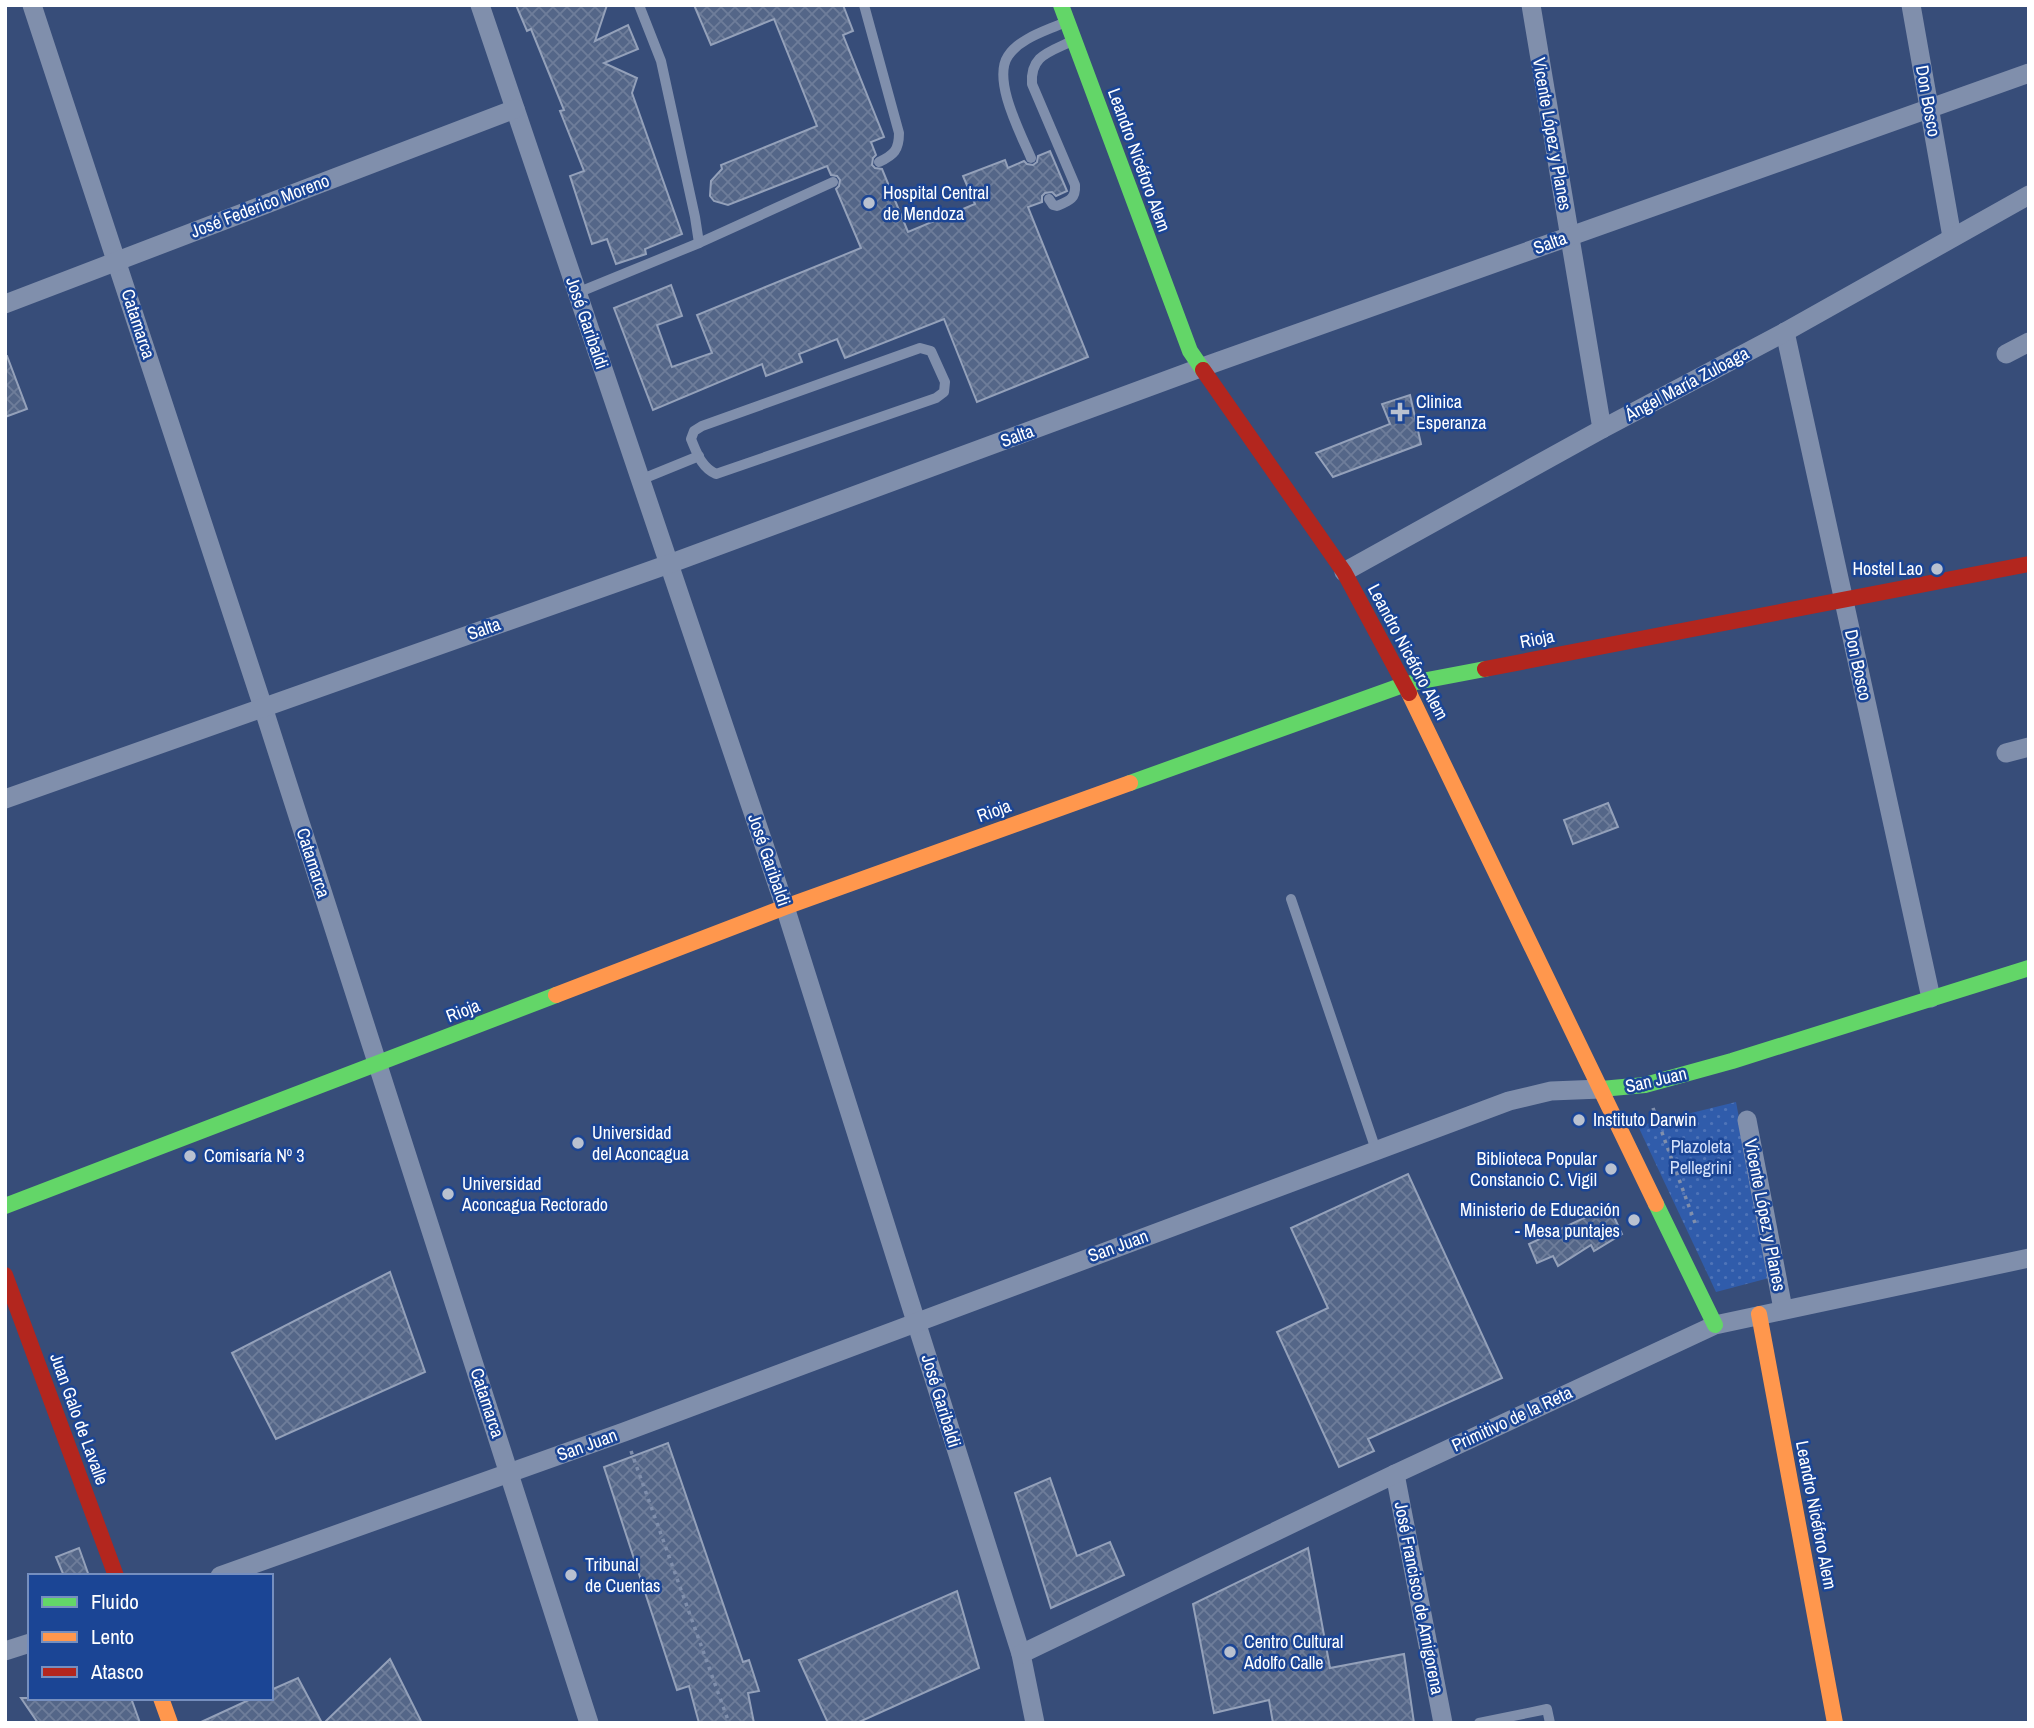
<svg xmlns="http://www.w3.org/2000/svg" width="2034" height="1728" viewBox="0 0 2034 1728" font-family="'Archivo Narrow',sans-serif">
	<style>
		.grass { fill: url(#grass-dots) }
		.building { fill: url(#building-cross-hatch); stroke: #94a1ba; stroke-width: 2 }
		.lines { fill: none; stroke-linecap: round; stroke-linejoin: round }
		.path { stroke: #808fac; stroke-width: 3.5; stroke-dasharray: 3.5 5; stroke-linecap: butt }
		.lane { stroke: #808fac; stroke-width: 10 }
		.street { stroke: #808fac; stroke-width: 19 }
		.fast { stroke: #63d668; stroke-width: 16 }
		.slow { stroke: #ff974d; stroke-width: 16 }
		.jam { stroke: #b3261e; stroke-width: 16 }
		.poi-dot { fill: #b9c1d0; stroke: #1b4595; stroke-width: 2.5 }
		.labels { text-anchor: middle; stroke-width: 5; stroke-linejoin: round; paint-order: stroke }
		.street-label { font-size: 18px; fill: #fff; stroke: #1b4595 }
		.poi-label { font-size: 18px; fill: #fff; stroke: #1b4595; text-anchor: start }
		.park-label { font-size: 18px; fill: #d5e2fb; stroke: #1b4595 }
	</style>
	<defs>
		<pattern id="grass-dots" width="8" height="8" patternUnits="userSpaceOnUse" patternTransform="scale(1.75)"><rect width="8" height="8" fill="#305cab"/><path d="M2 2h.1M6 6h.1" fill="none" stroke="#4f74b8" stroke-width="1.8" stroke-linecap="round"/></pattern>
		<pattern id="building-cross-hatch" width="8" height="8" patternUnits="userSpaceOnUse" patternTransform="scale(1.75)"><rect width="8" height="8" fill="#546688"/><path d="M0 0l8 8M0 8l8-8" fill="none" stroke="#6e7d9a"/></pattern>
	</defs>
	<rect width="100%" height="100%" fill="#374d79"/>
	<!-- grass -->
	<path class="grass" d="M1736 1102 1769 1278 1716 1292 1638 1126Z"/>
	<!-- building -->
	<g class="building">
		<path d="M516 5H607L595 41 628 25 638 49 604 63 637 78 632 93 682 234 645 249 646 254 616 264 607 239 592 244 570 176 584 171 560 111 564 110 531 29 527 31Z"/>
		<path d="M694 5H843L853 31 843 35 884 137 871 142 876 155 873 158 872 165 875 168 882 169 908 232 975 204 963 176 1005 160 1008 168 1024 161 1027 164 1033 165 1037 162 1038 156 1050 151 1067 191 1056 196 1052 192 1045 193 1042 196V202L1028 207 1088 357 977 402 944 319 845 358 837 339 799 354 802 362 766 376 762 364 653 410 614 308 671 285 682 316 657 325 672 367 712 353 697 315 861 248 836 189 839 186 840 180 837 176 831 175 827 166 728 205 714 201 710 196 711 181 722 169 721 165 817 126 774 19 711 45Z"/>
		<path d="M5 356H7L27 409 5 417Z"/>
		<path d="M1410 395 1421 444 1333 477 1316 453 1390 424 1382 404Z"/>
		<path d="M1608 803 1618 827 1573 844 1564 820Z"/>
		<path d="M1408 1174 1502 1378 1368 1439 1374 1451 1339 1467 1277 1332 1328 1308 1291 1228Z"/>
		<path d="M1609 1206 1622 1234 1594 1251 1591 1245 1558 1266 1553 1256 1537 1263 1529 1244Z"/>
		<path d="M390 1272 425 1372 276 1439 232 1353Z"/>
		<path d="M668 1443 743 1662 749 1660 759 1691 748 1693 754 1723H699L689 1686 677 1690 604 1467Z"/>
		<path d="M1050 1478 1077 1556 1110 1542 1124 1575 1051 1608 1015 1493Z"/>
		<path d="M79 1548 89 1576H64L56 1557Z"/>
		<path d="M1308 1548 1330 1668 1404 1654 1414 1723H1273L1269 1700 1214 1713 1193 1604Z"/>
		<path d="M957 1591 979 1668 857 1723H828L799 1660Z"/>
		<path d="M390 1659 422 1723H324Z"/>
		<path d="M298 1678 322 1723H199L253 1698H271V1690Z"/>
		<path d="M21 1698H131L140 1723H38Z"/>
	</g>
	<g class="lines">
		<!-- path -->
		<g class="path">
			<path d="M1653 1108 1695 1223"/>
			<path d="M631 1451 729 1723"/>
		</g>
		<!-- lane -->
		<g class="lane">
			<path d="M639 5 661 61 695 217 699 243"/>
			<path d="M864 5 899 133C899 150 894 155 879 162"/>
			<path d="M1031 158C1021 134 992 80 1008 56 1020 38 1046 31 1063 23"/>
			<path d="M1049 199 1053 205 1057 206C1069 201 1076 199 1075 185L1032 84C1030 55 1050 52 1072 41"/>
			<path d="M577 293 699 243 833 182"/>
			<path d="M920 348 931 351 945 382 944 392 936 398 716 474C701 467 697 453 691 439L694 431 702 426Z"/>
			<path d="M640 480 699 456"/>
			<path d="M1291 899 1376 1150"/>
			<path d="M1479 1723 1547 1709 1550 1723"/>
		</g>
		<!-- street -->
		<g class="street">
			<path d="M32 5 263 707 589 1723"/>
			<path d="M480 5 785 907 1021 1654 1035 1723"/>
			<path d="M1531 5 1602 429"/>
			<path d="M1911 5 1952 237"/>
			<path d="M5 304 515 109"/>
			<path d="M1785 332 1931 998"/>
			<path d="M2006 354 2029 342"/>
			<path d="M1344 572 1602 429 1785 332 2029 195"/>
			<path d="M2006 753 2029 747"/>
			<path d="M5 799 669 564 1200 368 2029 73"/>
			<path d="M1747 1120 1783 1309"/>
			<path d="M1395 1474 1443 1723"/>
			<path d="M220 1576 624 1432 1509 1101 1551 1091 1601 1089"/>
			<path d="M5 1651 30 1643"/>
			<path d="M1021 1654 1395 1474 1715 1325 2029 1258"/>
		</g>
		<!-- fast -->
		<g class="fast">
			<path d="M1061 5 1190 351 1203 370"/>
			<path d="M1130 783 1406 684 1485 669"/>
			<path d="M1601 1089 1645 1085 1732 1061 2029 968"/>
			<path d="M1656 1204 1715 1325"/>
			<path d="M5 1206 556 995"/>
		</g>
		<!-- slow -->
		<g class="slow">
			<path d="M1409 693 1656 1204"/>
			<path d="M556 995 785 907 1130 783"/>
			<path d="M1759 1314 1835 1723"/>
			<path d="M161 1698 170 1723"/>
		</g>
		<!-- jam -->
		<g class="jam">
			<path d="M1203 370 1344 572 1409 693"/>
			<path d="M1485 669 2029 564"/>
			<path d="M5 1275 116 1576"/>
		</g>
	</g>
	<!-- markers -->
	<g class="poi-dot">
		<circle cx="869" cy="203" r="7"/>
		<path d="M1396.5 401.5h7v7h7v7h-7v7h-7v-7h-7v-7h7z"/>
		<circle cx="1937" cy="569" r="7"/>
		<circle cx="1579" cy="1120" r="7"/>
		<circle cx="578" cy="1143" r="7"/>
		<circle cx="190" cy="1156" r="7"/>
		<circle cx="1611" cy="1169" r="7"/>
		<circle cx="448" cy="1194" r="7"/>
		<circle cx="1634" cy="1220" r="7"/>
		<circle cx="571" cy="1575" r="7"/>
		<circle cx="1230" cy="1652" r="7"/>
	</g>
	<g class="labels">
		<!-- street labels -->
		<g class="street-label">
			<text transform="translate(1928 101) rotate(80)" y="6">Don Bosco</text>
			<text transform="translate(1552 134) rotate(80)" y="6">Vicente López y Planes</text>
			<text transform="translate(1139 160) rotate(70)" y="6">Leandro Nicéforo Alem</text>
			<text transform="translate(260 206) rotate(-21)" y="6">José Federico Moreno</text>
			<text transform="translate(1550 243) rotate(-20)" y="6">Salta</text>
			<text transform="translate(587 323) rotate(71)" y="6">José Garibaldi</text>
			<text transform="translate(138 324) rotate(72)" y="6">Catamarca</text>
			<text transform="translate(1687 384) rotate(-28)" y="6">Ángel María Zuloaga</text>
			<text transform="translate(1017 436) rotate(-20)" y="6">Salta</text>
			<text transform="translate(484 629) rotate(-19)" y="6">Salta</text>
			<text transform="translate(1537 639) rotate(-11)" y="6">Rioja</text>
			<text transform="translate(1408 652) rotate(62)" y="6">Leandro Nicéforo Alem</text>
			<text transform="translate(1858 665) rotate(78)" y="6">Don Bosco</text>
			<text transform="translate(994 811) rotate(-20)" y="6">Rioja</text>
			<text transform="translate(769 860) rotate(71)" y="6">José Garibaldi</text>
			<text transform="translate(313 863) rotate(72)" y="6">Catamarca</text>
			<text transform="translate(463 1011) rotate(-21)" y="6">Rioja</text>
			<text transform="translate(1656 1080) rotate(-13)" y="6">San Juan</text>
			<text transform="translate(1765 1215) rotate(79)" y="6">Vicente López y Planes</text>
			<text transform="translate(1118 1246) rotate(-20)" y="6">San Juan</text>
			<text transform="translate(941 1401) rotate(73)" y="6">José Garibaldi</text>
			<text transform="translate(487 1403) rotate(72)" y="6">Catamarca</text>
			<text transform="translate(79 1419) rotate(70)" y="6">Juan Galo de Lavalle</text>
			<text transform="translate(1512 1419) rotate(-25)" y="6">Primitivo de la Reta</text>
			<text transform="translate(587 1445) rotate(-20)" y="6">San Juan</text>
			<text transform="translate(1816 1515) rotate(79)" y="6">Leandro Nicéforo Alem</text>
			<text transform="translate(1419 1598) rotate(79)" y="6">José Francisco de Amigorena</text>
		</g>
		<!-- poi labels -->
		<g class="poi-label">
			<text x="883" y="199">Hospital Central<tspan x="883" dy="21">de Mendoza</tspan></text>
			<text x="1416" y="408">Clinica<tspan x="1416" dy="21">Esperanza</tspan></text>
			<text x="1923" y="575" text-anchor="end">Hostel Lao</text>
			<text x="1593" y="1126">Instituto Darwin</text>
			<text x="592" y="1139">Universidad<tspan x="592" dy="21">del Aconcagua</tspan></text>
			<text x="204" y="1162">Comisaría Nº 3</text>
			<text x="1597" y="1165" text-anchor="end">Biblioteca Popular<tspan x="1597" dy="21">Constancio C. Vigil</tspan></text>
			<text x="462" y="1190">Universidad<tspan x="462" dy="21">Aconcagua Rectorado</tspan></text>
			<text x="1620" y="1216" text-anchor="end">Ministerio de Educación<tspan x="1620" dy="21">- Mesa puntajes</tspan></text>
			<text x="585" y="1571">Tribunal<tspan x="585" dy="21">de Cuentas</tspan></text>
			<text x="1244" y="1648">Centro Cultural<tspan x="1244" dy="21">Adolfo Calle</tspan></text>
		</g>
		<!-- park labels -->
		<g class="park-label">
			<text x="1701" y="1153">Plazoleta<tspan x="1701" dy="21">Pellegrini</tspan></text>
		</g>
	</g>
	<!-- border -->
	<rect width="2034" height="1728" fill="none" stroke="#ffffff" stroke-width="14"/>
	<!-- legend -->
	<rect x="28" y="1574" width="245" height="126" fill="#1b4595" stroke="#768fbf" stroke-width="2"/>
	<rect x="42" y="1597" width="35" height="10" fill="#63d668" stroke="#768fbf" stroke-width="2"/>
	<text x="91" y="1609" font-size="21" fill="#ffffff">Fluido</text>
	<rect x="42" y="1632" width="35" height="10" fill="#ff974d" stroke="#768fbf" stroke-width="2"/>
	<text x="91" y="1644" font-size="21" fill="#ffffff">Lento</text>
	<rect x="42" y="1667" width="35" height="10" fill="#b3261e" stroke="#768fbf" stroke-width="2"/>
	<text x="91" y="1679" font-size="21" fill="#ffffff">Atasco</text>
</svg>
